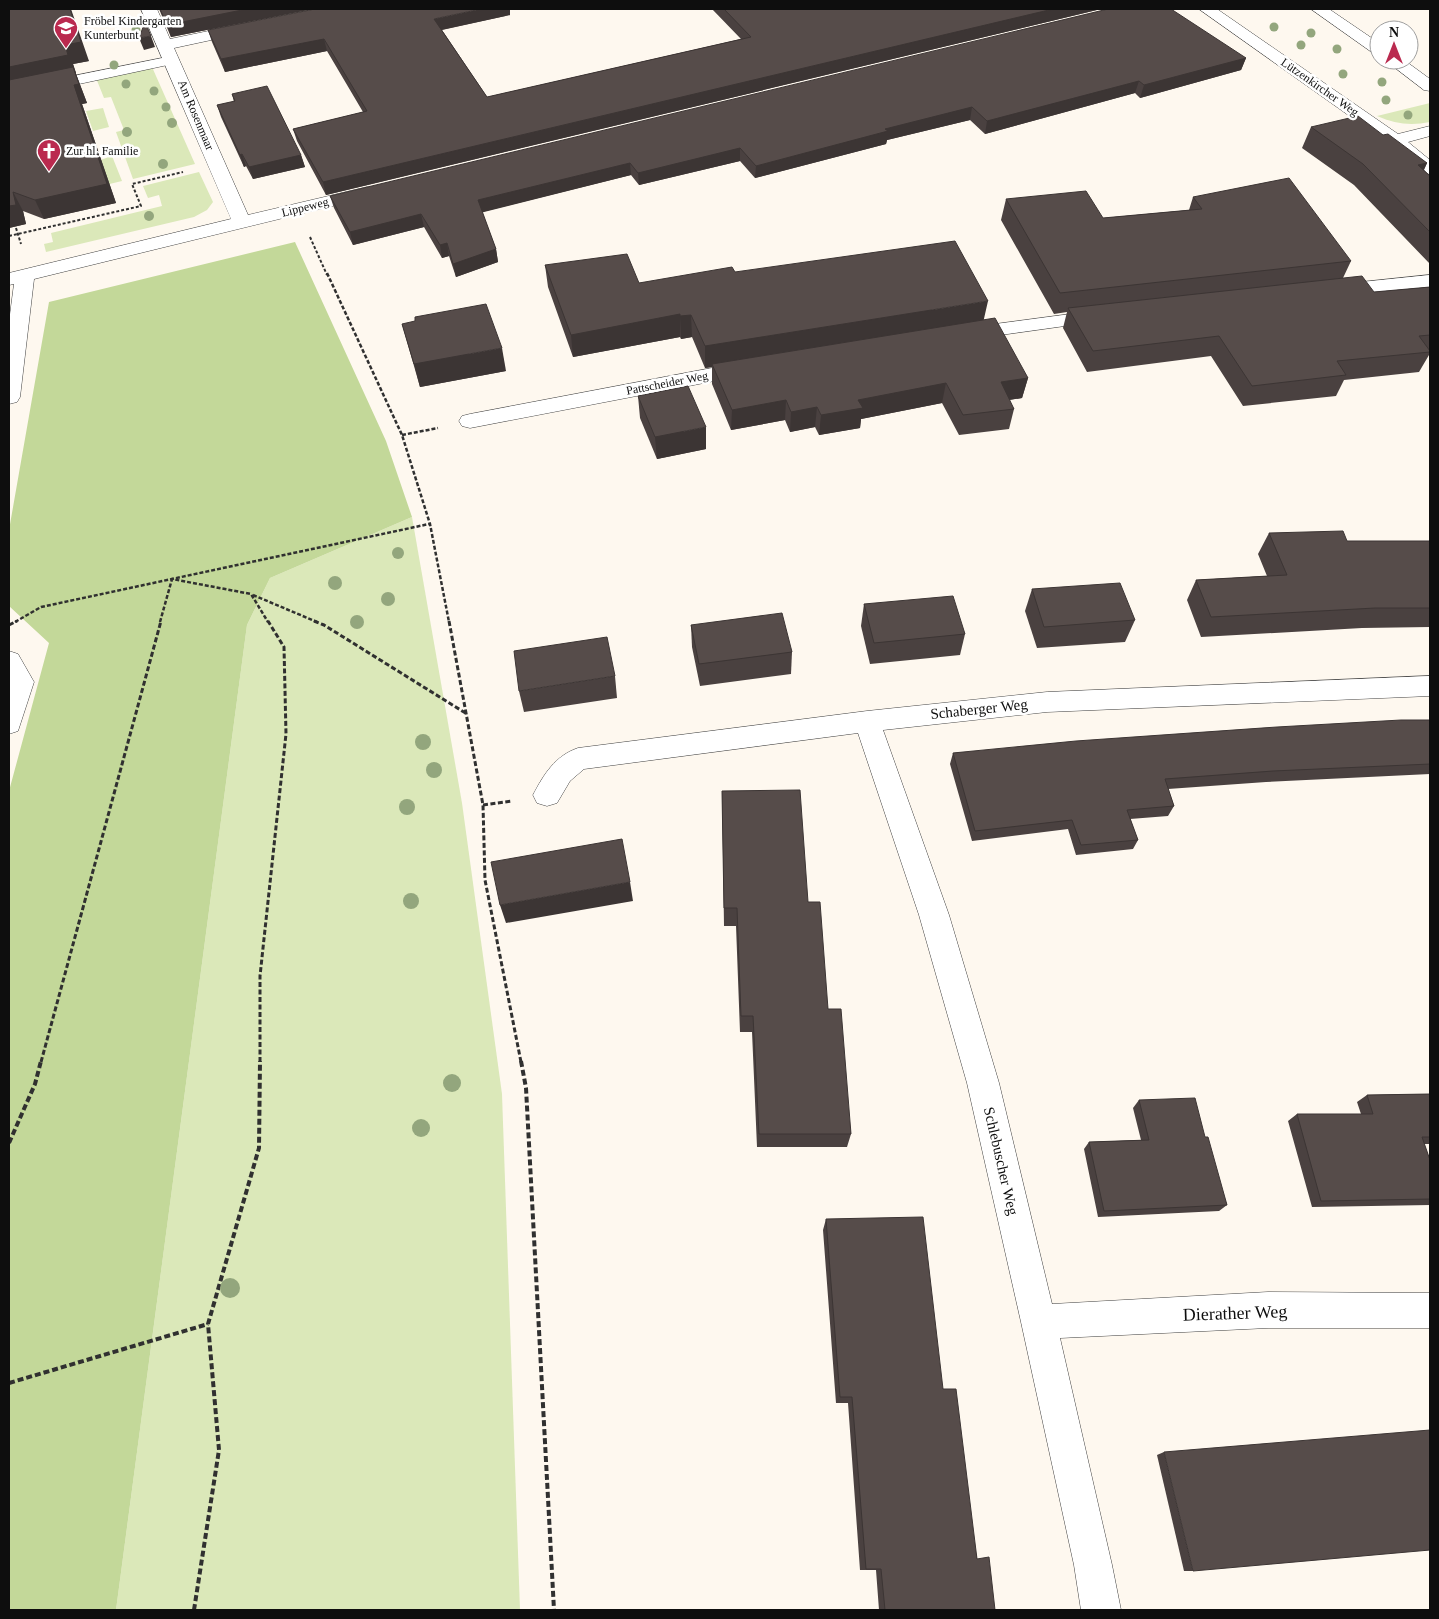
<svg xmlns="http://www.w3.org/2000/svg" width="1439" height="1619" viewBox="0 0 1439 1619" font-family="Georgia,serif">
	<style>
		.green { fill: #dbe8b9 }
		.forest { fill: #c3d899 }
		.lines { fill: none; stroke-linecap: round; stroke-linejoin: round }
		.service-casing { stroke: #414141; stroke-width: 1 }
		.minor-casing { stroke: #414141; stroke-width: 1 }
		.path-far3 { stroke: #303030; stroke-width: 2; stroke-dasharray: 3 2; stroke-linecap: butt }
		.path-far2 { stroke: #303030; stroke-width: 2.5; stroke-dasharray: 4 2; stroke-linecap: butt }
		.path-far1 { stroke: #303030; stroke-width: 3; stroke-dasharray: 5 2.5; stroke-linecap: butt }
		.path { stroke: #303030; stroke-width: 4; stroke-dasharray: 6 3; stroke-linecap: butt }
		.service { fill: #fff; fill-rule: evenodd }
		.minor { fill: #fff; fill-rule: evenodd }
		.tree { fill: #93a67d }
		.wall { fill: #4a4140 }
		.shaded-wall { fill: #3c3534 }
		.building { fill: #564c4a; stroke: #3c3534 }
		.labels { text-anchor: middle; stroke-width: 5; stroke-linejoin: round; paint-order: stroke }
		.far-poi-label { font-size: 12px; fill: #0e0e0e; stroke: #fff; text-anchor: start }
		.far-street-label { font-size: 12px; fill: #0e0e0e; stroke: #fff }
		.street-label { font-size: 15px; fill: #0e0e0e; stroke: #fff }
		.near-street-label { font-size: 18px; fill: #0e0e0e; stroke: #fff }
	</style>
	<rect width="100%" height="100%" fill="#fef8ef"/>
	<!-- green -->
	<g class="green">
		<path d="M152 67 195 164 133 179 116 132 124 130 111 97 104 98 96 78Z"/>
		<path d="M1430 103V122C1411 126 1395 124 1377 116Z"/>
		<path d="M103 108 109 127 93 131 86 111Z"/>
		<path d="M112 156 122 181 97 187 89 164Z"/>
		<path d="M199 172 213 202 207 210 194 217 46 252 44 244 53 242 51 233 162 206 159 195 148 198 143 186Z"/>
		<path d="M412 517 462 803 502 1094 520 1610H116L247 625 270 578Z"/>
	</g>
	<!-- forest -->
	<path class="forest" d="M295 242 386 441 412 517 270 578 247 625 116 1610H9V791L49 643 9 606V530L49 302Z"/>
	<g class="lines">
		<!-- service casing -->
		<g class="service-casing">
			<path id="service" d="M172 56 177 57 179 60 177 63 9 99V89Z"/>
		</g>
		<!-- minor casing -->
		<g class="minor-casing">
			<g id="minor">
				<path d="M141 9H157L170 39 247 23 253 25 255 28 253 31 174 48 248 215 367 187 373 188 376 192 373 196 34 279 20 397 17 402 9 404V322L14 284 9 285V273L231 219Z"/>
				<path d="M1199 9H1217L1398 134 1430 126V136L1408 142 1430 160V174L1424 173 1389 144Z"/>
				<path d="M1311 9H1329L1379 43V55L1373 53Z"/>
				<path d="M1385 60H1404L1430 79V91L1424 90Z"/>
				<path d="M1430 275V287L1332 297 1325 295 1322 291 1325 287 1332 285Z"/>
				<path d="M1101 310 1108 312 1111 316 1108 320 965 340 958 338 955 334 958 330 965 328Z"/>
				<path d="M749 361 756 363 759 368 756 373 470 428 462 426 459 421 462 416 470 414Z"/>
				<path d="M9 651 18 654 34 682 18 731 9 734Z"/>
				<path d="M1430 676V696L1047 712 883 730 949 915 999 1083 1052 1304 1268 1292 1430 1293V1328H1268L1060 1338 1112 1565 1121 1610H1081L1074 1565 1021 1322 967 1083 919 915 858 733 584 769 570 781 557 803 547 806 537 803 533 795C544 774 555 756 578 748L867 711 1047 692Z"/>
			</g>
		</g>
		<!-- path-far3 -->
		<g class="path-far3">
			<path d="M16 228 21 244"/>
			<path d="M9 236 141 206 132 184 183 172"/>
			<path d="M310 237 327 275"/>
		</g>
		<!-- path-far2 -->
		<g class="path-far2">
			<path d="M327 273 402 435 430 524 449 622"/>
			<path d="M402 435 438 428"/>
			<path d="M253 595 317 622"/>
			<path d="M15 622 41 607 429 524"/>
			<path d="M160 622 172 579 251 594 268 622"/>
		</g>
		<!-- path-far1 -->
		<g class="path-far1">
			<path d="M314 621 324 625 467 714"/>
			<path d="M449 621 483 805 485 880 521 1062"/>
			<path d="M9 625 17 621"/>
			<path d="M483 805 512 801"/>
			<path d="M41 1062 161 621"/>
			<path d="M260 1062V976L286 734 284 647 268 621"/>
		</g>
		<!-- path -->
		<g class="path">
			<path d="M521 1061 526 1088 554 1610"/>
			<path d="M9 1143 35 1084 41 1061"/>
			<path d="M9 1383 208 1324"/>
			<path d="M194 1610 219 1450 208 1324 259 1148 260 1061"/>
		</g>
		<!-- service -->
		<use href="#service" class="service"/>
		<!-- minor -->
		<use href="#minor" class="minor"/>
	</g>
	<!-- trees -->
	<g class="tree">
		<circle cx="1274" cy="27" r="4.5"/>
		<circle cx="136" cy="30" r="4.5"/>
		<circle cx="1311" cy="33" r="4.5"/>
		<circle cx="1301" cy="45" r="4.5"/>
		<circle cx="1337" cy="49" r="4.5"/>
		<circle cx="114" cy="65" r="4.5"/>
		<circle cx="1343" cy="74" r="4.5"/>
		<circle cx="1382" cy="82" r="4.5"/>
		<circle cx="126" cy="84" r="4.5"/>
		<circle cx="154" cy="91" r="4.5"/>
		<circle cx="1386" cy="100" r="4.5"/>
		<circle cx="166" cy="107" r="4.5"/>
		<circle cx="1408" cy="115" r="4.5"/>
		<circle cx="172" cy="123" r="5"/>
		<circle cx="127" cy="132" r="5"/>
		<circle cx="163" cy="164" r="5"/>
		<circle cx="149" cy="216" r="5"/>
		<circle cx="398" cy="553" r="6"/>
		<circle cx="335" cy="583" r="7"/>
		<circle cx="388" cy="599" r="7"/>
		<circle cx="357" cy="622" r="7"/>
		<circle cx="423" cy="742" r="8"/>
		<circle cx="434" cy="770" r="8"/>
		<circle cx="407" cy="807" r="8"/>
		<circle cx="411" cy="901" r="8"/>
		<circle cx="452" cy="1083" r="9"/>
		<circle cx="421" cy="1128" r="9"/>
		<circle cx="230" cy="1288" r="10"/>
	</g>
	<!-- wall -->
	<g class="wall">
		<path d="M9 9 89 61 73 64 76 73V74L87 103 82 104 116 203 44 219 23 211 26 224 9 228Z"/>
		<path d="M159 9H313L171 37Z"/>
		<path d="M712 9H1101L326 195 297 141 293 129 363 112 327 51 225 72 212 42 208 30 510 15 442 30 487 97 741 39Z"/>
		<path d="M1246 58 1241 70 1140 98 1135 93 985 134 970 120 887 140 886 144 755 178 740 161 639 185 631 175 482 212 496 249 498 262 456 277 449 256 442 258 424 227 353 245 334 208 330 196Z"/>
		<path d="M232 94 301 155 305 167 253 179 246 166 244 167 221 117 217 105 234 102Z"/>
		<path d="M1311 127 1383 135 1427 163 1424 170 1430 176V264L1354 185 1302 148Z"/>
		<path d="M1193 197 1351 261 1343 278 1374 292 1430 287V355H1429L1419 372 1344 380 1336 396 1243 406 1211 356 1087 372 1063 328 1067 312 1054 314 1001 220 1006 199 1103 218 1189 210Z"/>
		<path d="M545 265 639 283 735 272 984 320 1028 378 1022 398 1009 400 1014 409 1009 429 959 435 942 403 861 419 860 428 819 435 815 427 790 432 785 420 731 430 712 384V367L705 368 692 337 681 339 680 337 573 357 548 287Z"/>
		<path d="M402 324 506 371 420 387Z"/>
		<path d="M638 396 706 449 657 459 640 418Z"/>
		<path d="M1269 533 1347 541H1430V627L1362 628 1201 637 1187 600 1196 580 1267 576 1258 554Z"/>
		<path d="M1032 589 1135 620 1125 642 1037 648 1025 611Z"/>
		<path d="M864 604 965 634 960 655 870 664 861 626Z"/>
		<path d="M691 625 792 652 791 674 700 686 692 647Z"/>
		<path d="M615 676 617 698 524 712 519 691Z"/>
		<path d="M1430 720V774L1266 782 1168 789 1174 806 1168 816 1130 819 1138 840 1133 849 1076 855 1068 829 972 841 950 764 953 753Z"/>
		<path d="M722 791 808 902 851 1134 847 1147H757L752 1032H740L736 926H724Z"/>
		<path d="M1430 1094V1144H1424L1430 1160V1205L1312 1207 1288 1121 1297 1114H1361L1357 1102 1367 1095Z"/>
		<path d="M1139 1100 1205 1137 1227 1205 1219 1211 1098 1217 1084 1149 1089 1142 1141 1140 1133 1108Z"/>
		<path d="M826 1219 943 1389 977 1558 995 1610H879L876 1570H860L848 1403H836L823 1230Z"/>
		<path d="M1164 1452 1193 1571H1184L1157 1455Z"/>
	</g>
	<!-- shaded-wall -->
	<g class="shaded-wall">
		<path d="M70 9H71L89 61 73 64 76 73V74L87 103 82 104 116 203 44 219 35 200 9 87V67L65 45Z"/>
		<path d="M247 9H313L171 37 167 25Z"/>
		<path d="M481 9H510V15L436 31 434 19Z"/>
		<path d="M1053 9H1101L326 195 323 182Z"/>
		<path d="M151 36 155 47 144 50 139 38Z"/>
		<path d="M324 39 327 51 225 72 221 59Z"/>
		<path d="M1246 58 1241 70 1140 98 1144 85Z"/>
		<path d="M1139 81 1135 93 985 134 987 121Z"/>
		<path d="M972 107 970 120 887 140 886 144 755 178 756 166 885 129Z"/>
		<path d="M740 148V161L639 185 638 173Z"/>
		<path d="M242 154 246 166 244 167 240 155Z"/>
		<path d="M301 155 305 167 253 179 249 167Z"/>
		<path d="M630 163 631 175 480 213 478 200Z"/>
		<path d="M1427 163 1417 183 1418 165Z"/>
		<path d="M13 192 23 211 26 224 9 228V206Z"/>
		<path d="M421 214 424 227 353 245 350 232Z"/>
		<path d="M447 243 449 256 442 258 440 245Z"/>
		<path d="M496 249 498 262 456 277 453 264Z"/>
		<path d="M988 301 983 323 712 364V367L705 368V346Z"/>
		<path d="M680 314V337L573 357 571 335Z"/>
		<path d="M691 315 692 337 681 339 680 316Z"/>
		<path d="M502 348 506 371 420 387 414 364Z"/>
		<path d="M1028 378 1022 398 996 402 1001 382Z"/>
		<path d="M946 383 942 403 861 419 860 428 819 435 821 415 858 400Z"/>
		<path d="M786 400 785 420 731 430 732 410Z"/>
		<path d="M817 407 815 427 790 432 791 412Z"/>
		<path d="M706 427V449L657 459 655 437Z"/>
		<path d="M630 882 633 901 506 923 500 905Z"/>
	</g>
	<!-- building -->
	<g class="building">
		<path d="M9 9H70L81 42 65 45 68 55 9 67Z"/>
		<path d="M160 9H247L167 25Z"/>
		<path d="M315 9H481L434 19 487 97 751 37 724 9H1053L323 182 293 129 367 111 324 39 221 59 208 30Z"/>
		<path d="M1108 9H1171L1246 58 1144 85 1139 81 987 121 972 107 885 129 888 131 756 166 740 148 638 173 630 163 478 200 496 249 453 264 447 243 440 245 421 214 350 232 330 196Z"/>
		<path d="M145 22 151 36 139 38Z"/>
		<path d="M73 67 79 84 74 85 107 184 35 200 13 192 16 205 9 206V80Z"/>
		<path d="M267 86 301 155 249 167 242 154 240 155 217 105 235 101 232 94Z"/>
		<path d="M1358 116 1383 135 1388 134 1427 163 1418 165 1430 176V232L1363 164 1311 127Z"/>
		<path d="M1289 178 1351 261 1060 293 1006 199 1086 191 1103 218 1202 209 1193 197Z"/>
		<path d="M955 241 988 301 705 346 691 315 680 316V314L571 335 545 265 627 254 639 283 732 267 735 272Z"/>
		<path d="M1362 276 1374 292 1430 287V335L1419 336 1430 351V352L1337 361 1346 375 1252 386 1219 336 1093 351 1068 308Z"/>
		<path d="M486 304 502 348 414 364 402 324 415 321V317Z"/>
		<path d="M995 318 1028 378 1001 382 1014 409 963 415 946 383 858 400 863 408 821 415 817 407 791 412 786 400 732 410 712 364Z"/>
		<path d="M688 386 706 427 655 437 638 396Z"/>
		<path d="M1343 531 1347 541H1430V608H1375L1211 617 1196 580 1287 575 1269 533Z"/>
		<path d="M1120 583 1135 620 1044 627 1032 589Z"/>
		<path d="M953 596 965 634 874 643 864 604Z"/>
		<path d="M782 613 792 652 699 664 691 625Z"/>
		<path d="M607 637 615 676 519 691 514 651Z"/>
		<path d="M1401 720H1430V764L1273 771 1165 779 1174 806 1127 810 1138 840 1081 845 1072 820 975 831 953 753 1076 741 1277 727Z"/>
		<path d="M800 790 808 902H820L828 1009H841L851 1134H759L753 1016H741L737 908H724L722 791Z"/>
		<path d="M622 839 630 882 500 905 491 862Z"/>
		<path d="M1430 1094V1137H1422L1430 1160V1199L1321 1201 1297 1114H1373L1367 1095Z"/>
		<path d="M1195 1098 1205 1137H1208L1227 1205 1104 1211 1089 1142 1149 1140 1139 1100Z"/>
		<path d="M923 1217 943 1389H956L977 1559 989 1557 995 1610H885L881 1569H866L852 1397H840L826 1219Z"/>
		<path d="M1430 1430V1550L1193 1571 1164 1452Z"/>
	</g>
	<!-- icons -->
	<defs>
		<g id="school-pin" transform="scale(1.25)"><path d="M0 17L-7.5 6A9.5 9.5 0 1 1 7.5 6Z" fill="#ba2a4f" stroke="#fff"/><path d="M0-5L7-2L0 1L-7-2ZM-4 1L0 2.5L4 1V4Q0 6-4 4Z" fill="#fff"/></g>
		<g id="church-pin" transform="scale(1.25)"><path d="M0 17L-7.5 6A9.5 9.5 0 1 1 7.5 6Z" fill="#ba2a4f" stroke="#fff"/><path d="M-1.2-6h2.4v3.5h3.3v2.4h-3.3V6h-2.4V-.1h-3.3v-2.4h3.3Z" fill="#fff"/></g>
	</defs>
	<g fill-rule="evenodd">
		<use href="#school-pin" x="66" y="28"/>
		<use href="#church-pin" x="49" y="151"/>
	</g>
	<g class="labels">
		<!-- far-poi labels -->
		<g class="far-poi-label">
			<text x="84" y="25">Fröbel Kindergarten<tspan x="84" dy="14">Kunterbunt</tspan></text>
			<text x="66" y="155">Zur hl. Familie</text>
		</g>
		<!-- far-street labels -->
		<g class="far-street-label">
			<text transform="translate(1320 87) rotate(35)" y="4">Lützenkircher Weg</text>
			<text transform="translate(196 115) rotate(67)" y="4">Am Rosenmaar</text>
			<text transform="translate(305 207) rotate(-14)" y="4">Lippeweg</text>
			<text transform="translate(667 383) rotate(-11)" y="4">Pattscheider Weg</text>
		</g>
		<!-- street labels -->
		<g class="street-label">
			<text transform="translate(979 709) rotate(-6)" y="5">Schaberger Weg</text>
			<text transform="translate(1001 1161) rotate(77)" y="5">Schlebuscher Weg</text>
		</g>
		<!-- near-street labels -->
		<g class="near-street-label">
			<text transform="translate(1235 1313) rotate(-2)" y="6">Dierather Weg</text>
		</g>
	</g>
	<!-- border -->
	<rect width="1439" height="1619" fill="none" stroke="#0e0e0e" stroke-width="20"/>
	<!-- north arrow -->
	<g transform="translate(1394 45)"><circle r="24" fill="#ffffff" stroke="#9f9f9f"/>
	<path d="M0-4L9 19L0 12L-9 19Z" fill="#ba2a4f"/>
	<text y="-8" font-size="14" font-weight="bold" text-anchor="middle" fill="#0e0e0e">N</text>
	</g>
</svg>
